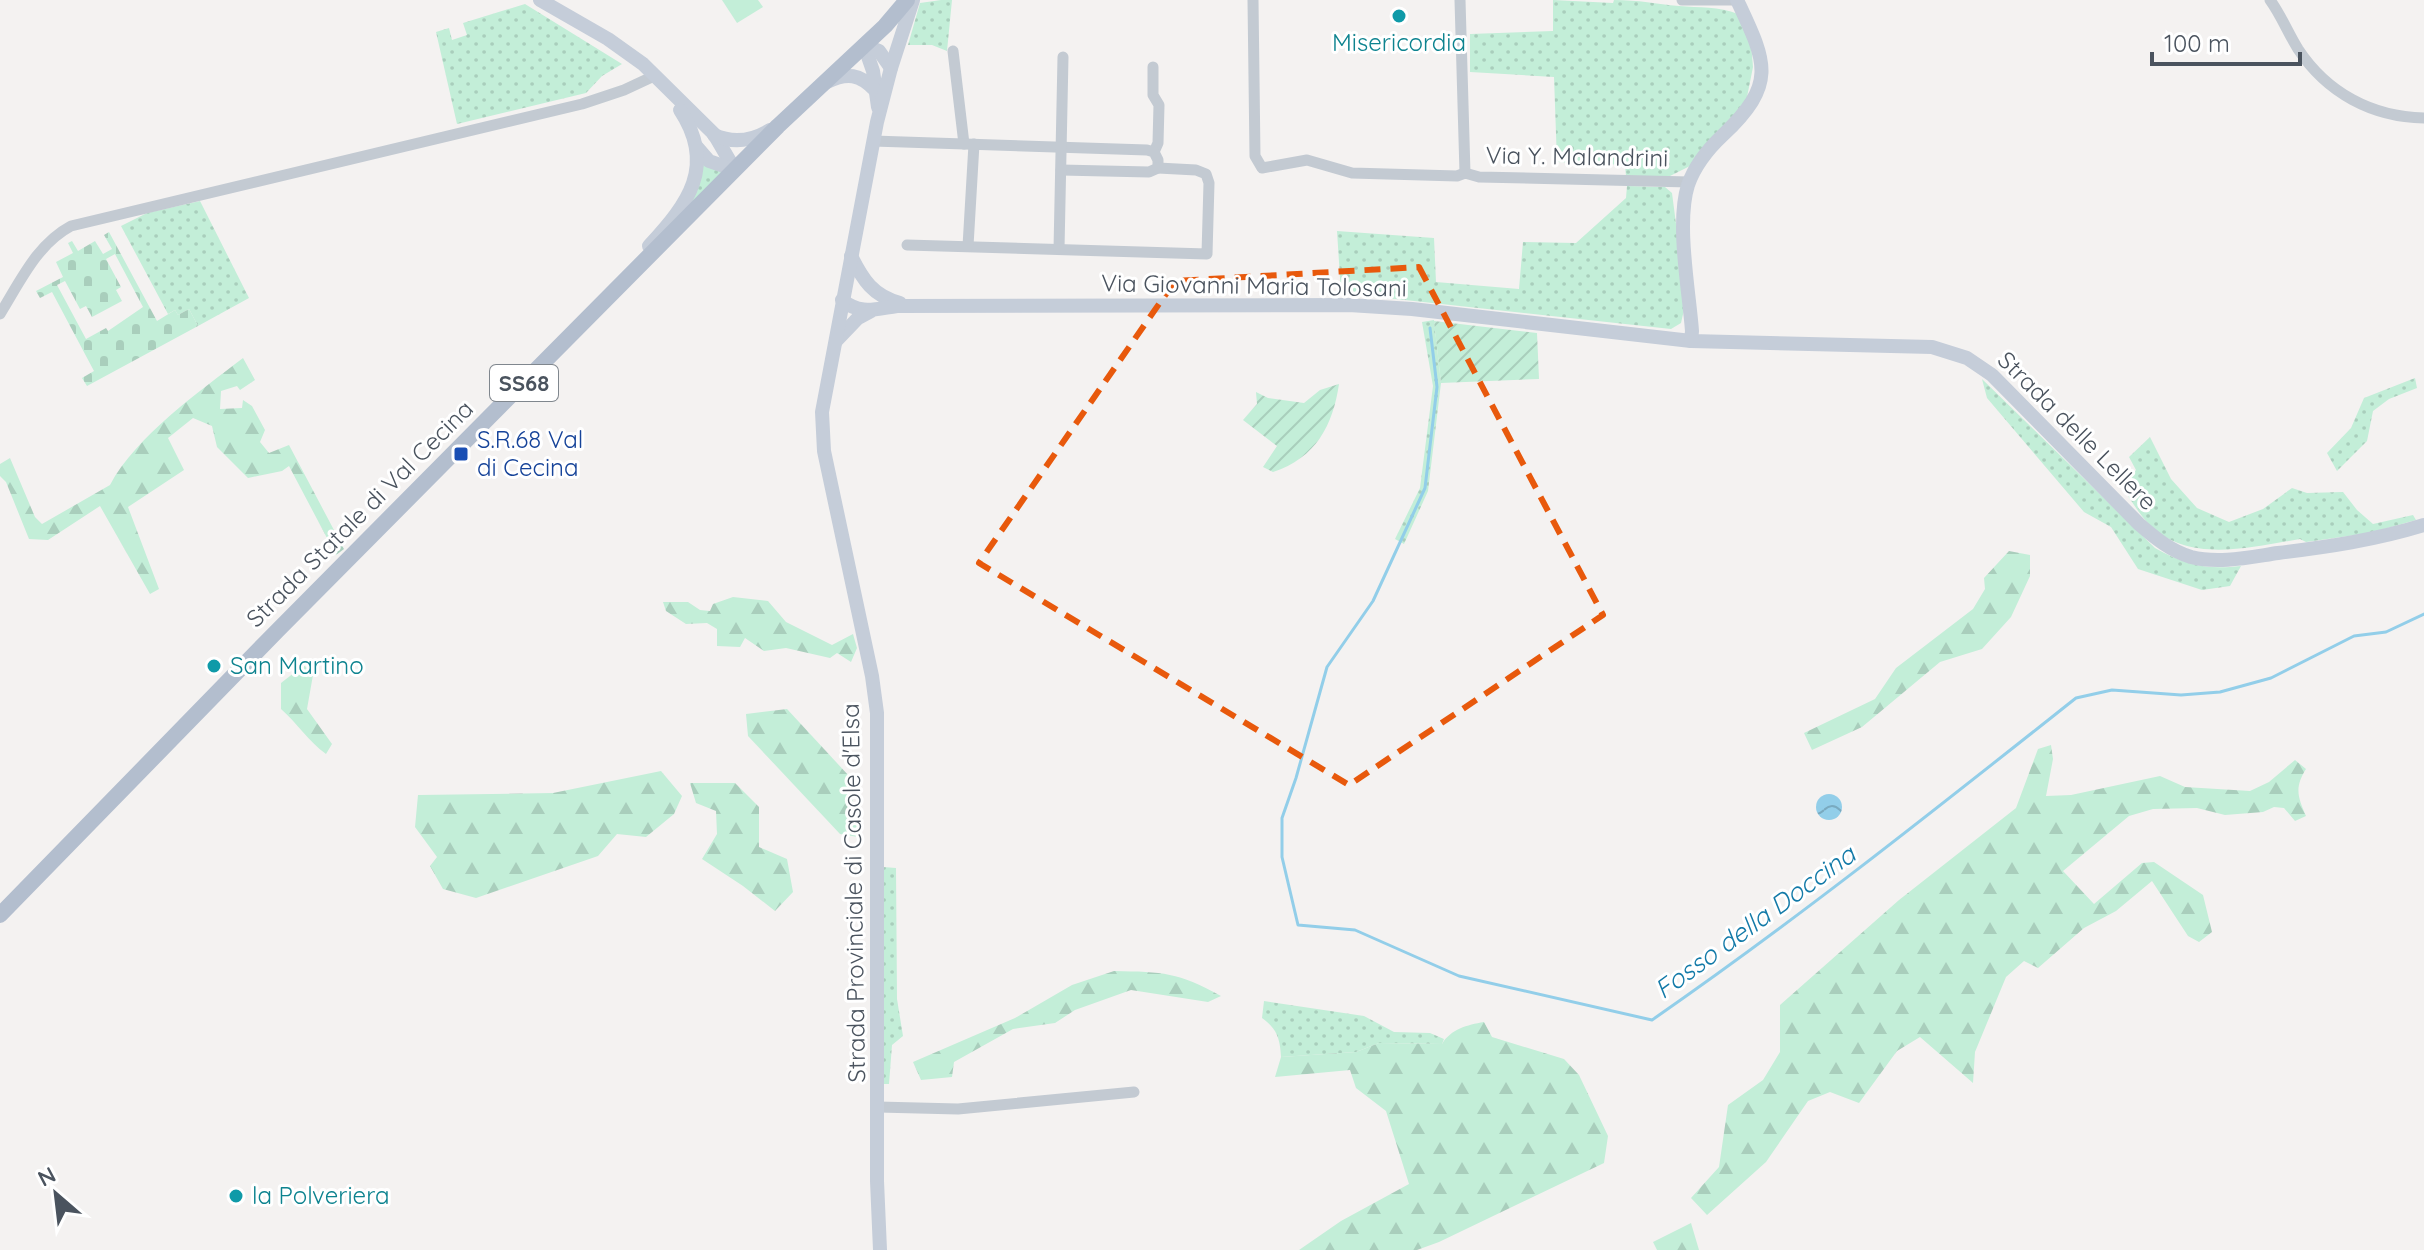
<svg xmlns="http://www.w3.org/2000/svg" width="2424" height="1250" viewBox="0 0 2424 1250" font-family="Quicksand,sans-serif">
	<style>
		.grass { fill: url(#grass-dots) }
		.forest { fill: url(#forest-firs) }
		.cemetery { fill: url(#cemetery-stones); fill-rule: evenodd }
		.garden { fill: url(#garden-furrows) }
		.pitch { fill: #c3eed8 }
		.water { fill: url(#water-waves) }
		.lines { fill: none; stroke-linecap: round; stroke-linejoin: round }
		.stream { stroke: #92cee9; stroke-width: 3 }
		.street { stroke: #c3cad2; stroke-width: 11 }
		.secondary { stroke: #c5cdd9; stroke-width: 14 }
		.primary { stroke: #b3bece; stroke-width: 16 }
		.marked { fill: none; stroke: #e8590c; stroke-width: 6; stroke-dasharray: 16 10; stroke-linejoin: round }
		.culture-dot { fill: #0f9aa8; stroke: #fff; stroke-width: 3 }
		.transit-dot { fill: #1a4fb4; stroke: #fff; stroke-width: 3 }
		.labels { text-anchor: middle; stroke-width: 6; stroke-linejoin: round; paint-order: stroke }
		.shield { fill: #fff; stroke: #80878e; stroke-width: 2 }
		.shield-label { font-size: 22px; font-weight: bold; fill: #4a535e }
		.culture-label { font-size: 24px; fill: #0d838f; stroke: #fff; text-anchor: start }
		.street-label { font-size: 24px; fill: #4a535e; stroke: #fff }
		.transit-label { font-size: 24px; fill: #164399; stroke: #fff; text-anchor: start }
		.water-label { font-size: 26px; font-style: italic; fill: #137aa8; stroke: #fff }
	</style>
	<defs>
		<pattern id="grass-dots" width="8" height="8" patternUnits="userSpaceOnUse" patternTransform="scale(2)"><rect width="8" height="8" fill="#c3eed8"/><path d="M2 2h.1M6 6h.1" fill="none" stroke="#a9cebc" stroke-width="1.8" stroke-linecap="round"/></pattern>
		<pattern id="forest-firs" width="22" height="20" patternUnits="userSpaceOnUse" patternTransform="scale(2)"><rect width="22" height="20" fill="#c3eed8"/><path d="M5 1l3.5 6h-7zM16 11l3.5 6h-7z" fill="#a9cebc"/></pattern>
		<pattern id="cemetery-stones" width="16" height="16" patternUnits="userSpaceOnUse" patternTransform="scale(2)"><rect width="16" height="16" fill="#c3eed8"/><path d="M2 7V4a2 2 0 0 1 4 0v3zM10 15v-3a2 2 0 0 1 4 0v3z" fill="#a9cebc"/></pattern>
		<pattern id="garden-furrows" width="10" height="10" patternUnits="userSpaceOnUse" patternTransform="scale(2)"><rect width="10" height="10" fill="#c3eed8"/><path d="M-1 1l2-2M0 10L10 0M9 11l2-2" fill="none" stroke="#a9cebc"/></pattern>
		<pattern id="water-waves" width="16" height="10" patternUnits="userSpaceOnUse" patternTransform="scale(2)"><rect width="16" height="10" fill="#92cee9"/><path d="M0 5q4-4 8 0t8 0" fill="none" stroke="#79aac0"/></pattern>
	</defs>
	<rect width="100%" height="100%" fill="#f4f2f1"/>
	<!-- grass -->
	<g class="grass">
		<path d="M941 0H952L947 51 932 45H908L920 3Z"/>
		<path d="M1553 0 1613 3 1614 0C1639 0 1656 4 1679 6 1699 8 1719 6 1738 14L1751 43 1753 67 1746 102 1690 166 1668 177 1626 176 1625 165 1557 162 1554 77 1470 72V34L1553 31Z"/>
		<path d="M525 4 622 64 602 76 586 93 457 124 436 32 449 28 452 40 467 35 463 23Z"/>
		<path d="M702 160 724 171 689 206Z"/>
		<path d="M1627 186 1665 187 1672 193 1686 301 1681 323 1671 329 1341 293 1337 231 1434 238 1436 282 1519 289 1523 242 1576 243 1626 198Z"/>
		<path d="M200 201 249 298 198 326 189 309 178 315 175 310 168 314 121 226 147 213Z"/>
		<path d="M1434 320 1441 383 1428 491 1404 544 1395 539 1420 488 1433 386 1422 322Z"/>
		<path d="M2415 378 2417 388 2389 399 2373 411 2367 441 2337 471 2327 453 2351 428 2364 398Z"/>
		<path d="M1982 379 2155 548C2186 565 2206 570 2241 566L2230 586 2202 590 2138 569 2111 527 2084 512 1987 398Z"/>
		<path d="M2150 437 2171 479 2197 508 2229 522 2263 509 2292 488 2307 493 2343 492 2357 510 2373 524 2413 515 2416 520 2370 533 2306 542 2300 539C2250 547 2186 565 2147 522 2138 512 2130 499 2122 487L2136 470 2129 457Z"/>
		<path d="M883 867 896 868 897 999 903 1036 892 1045 889 1084H882Z"/>
		<path d="M1264 1001 1364 1016 1394 1032 1430 1033 1444 1039 1442 1044 1379 1043 1356 1052 1281 1057C1280 1038 1277 1029 1262 1018Z"/>
	</g>
	<!-- forest -->
	<g class="forest">
		<path d="M243 358 255 380 240 390 237 386 221 391 220 409 242 408 243 400 252 406 265 430 260 442 269 453 289 445 344 549 336 555 289 466 282 471 248 478 217 447 212 426 193 418 168 438 184 470 128 507 159 589 150 594 100 506 48 540 29 539 6 482 0 476V464L10 458 35 517 42 524 110 485C136 436 200 391 243 358Z"/>
		<path d="M2009 551 2030 555V576L2011 617 1982 649 1940 662 1862 727 1812 750 1804 733 1875 699 1896 668 1973 609 1985 589 1984 578Z"/>
		<path d="M733 597 768 601 786 622 832 645 853 634 857 648 851 662 837 653 830 658 786 648 764 651 745 638 740 647 717 646V629L707 623 686 624 666 611 663 602H688L700 610 710 611 713 604Z"/>
		<path d="M304 665 313 675 307 709 332 744 326 754C308 741 298 724 281 709V683Z"/>
		<path d="M787 709 849 776 858 837 840 834 748 736 746 714Z"/>
		<path d="M2051 745 2053 759 2046 796 2071 795 2160 776 2185 787 2250 791 2269 782 2295 760 2306 769C2294 788 2298 797 2306 816L2295 821 2284 808 2274 807 2263 812 2225 815 2197 808 2153 809 2129 816 2063 871 2094 904 2142 863 2154 862 2203 895 2212 932 2199 942 2188 936 2152 881 2116 911 2084 928 2038 968 2024 961 2006 977 1975 1052 1973 1083 1920 1037 1897 1051 1859 1103 1830 1092 1808 1101 1766 1162 1707 1215 1691 1198 1719 1167 1728 1105 1763 1080 1780 1052V1005L1899 900 2016 808 2038 749Z"/>
		<path d="M661 771 682 796 674 814 646 837 617 834 598 856 476 898 443 889 430 866 437 857 415 827 418 795 553 793Z"/>
		<path d="M690 783H735L759 807V847L787 859 793 892 775 911 743 886 702 859 717 834 716 811 696 803Z"/>
		<path d="M1114 971C1164 972 1177 972 1221 996L1208 1002 1131 990 1075 1010 1055 1023 1013 1029 954 1062 952 1077 921 1080 913 1062 1015 1018 1072 985Z"/>
		<path d="M1484 1022 1492 1037 1564 1059 1579 1075 1608 1136 1604 1163 1439 1242 1417 1250H1299L1341 1221 1409 1184 1386 1111 1356 1088 1350 1070 1275 1077 1281 1057 1356 1052 1379 1043 1442 1044C1451 1029 1467 1025 1484 1022Z"/>
		<path d="M1691 1223 1699 1250H1657L1653 1242Z"/>
	</g>
	<!-- cemetery -->
	<path class="cemetery" d="M109 232 157 321 175 310 178 315 189 309 198 326 87 386 82 378 94 371 52 292 40 298 36 291 63 277 56 262 73 253 68 243 72 241 78 251 95 241 103 254 112 249 104 235ZM115 254 143 307 108 331 106 328 86 339 57 285 65 281 80 309 86 306 92 317 122 301 116 290 121 287 106 259Z"/>
	<!-- garden -->
	<g class="garden">
		<path d="M1434 321 1537 333 1539 379 1441 383Z"/>
		<path d="M1339 384C1333 425 1316 458 1273 472L1263 467 1277 446 1243 420 1257 404 1256 392 1268 398 1304 403 1320 390Z"/>
	</g>
	<!-- pitch -->
	<path class="pitch" d="M722 0H758L763 7 737 23Z"/>
	<!-- water -->
	<circle class="water" cx="1829" cy="807" r="13"/>
	<g class="lines">
		<!-- stream -->
		<path class="stream" d="M1430 328 1437 387 1425 488 1373 601 1327 667 1296 778 1282 818V857L1298 925 1355 930 1459 976 1652 1020C1798 919 1937 808 2076 698L2112 690 2181 695 2220 692 2271 678 2354 636 2386 632 2424 614"/>
		<!-- street -->
		<g class="street">
			<path d="M1253 0 1255 156 1262 168 1307 160 1352 173 1457 176 1465 173 1479 177 1689 182"/>
			<path d="M1460 0 1465 173"/>
			<path d="M1682 0H1732"/>
			<path d="M2270 0C2281 15 2288 33 2298 49 2327 93 2372 117 2424 118"/>
			<path d="M953 51 964 144"/>
			<path d="M1153 67V95L1159 105 1158 143 1154 152"/>
			<path d="M873 141 1147 150 1154 152 1158 160V168L1149 172 1061 170"/>
			<path d="M907 245 1207 254 1209 183 1206 174 1196 170 1158 168"/>
			<path d="M968 246 974 144"/>
			<path d="M1059 249 1063 57"/>
			<path d="M0 314C20 282 37 244 71 226L582 104 624 90 654 76"/>
			<path d="M878 1107 958 1109 1134 1092"/>
		</g>
		<!-- secondary -->
		<g class="secondary">
			<path d="M540 0 608 39 643 64 714 134 735 170"/>
			<path d="M864 45 873 71 878 107"/>
			<path d="M864 45 879 51 891 68"/>
			<path d="M827 82C847 72 860 74 875 90"/>
			<path d="M714 135C734 144 752 141 770 130"/>
			<path d="M696 146 709 161 735 170"/>
			<path d="M649 246C688 204 717 166 680 110"/>
			<path d="M851 256C863 280 873 296 900 303"/>
			<path d="M842 300C860 315 875 309 897 306L1349 305 1412 309 1691 341 1932 347 1967 358 1992 375 2139 524C2155 538 2171 551 2191 557 2219 564 2250 557 2278 553 2327 547 2376 540 2424 525"/>
			<path d="M836 341 858 318 871 311"/>
			<path d="M1691 341 1692 331C1689 290 1676 223 1688 185 1695 165 1708 149 1723 135 1778 83 1766 62 1737 0"/>
			<path d="M880 1250 877 1181V713L872 676 824 451 822 412 877 122 891 68 913 0"/>
		</g>
		<!-- primary -->
		<path class="primary" d="M0 915 277 631 778 126 885 26 907 0"/>
	</g>
	<!-- marked area -->
	<path class="marked" d="M1419 267 1603 615 1349 785 979 563 1175 281Z"/>
	<!-- markers -->
	<g class="culture-dot">
		<circle cx="1399" cy="16" r="8"/>
		<circle cx="214" cy="666" r="8"/>
		<circle cx="236" cy="1196" r="8"/>
	</g>
	<rect class="transit-dot" x="453" y="446" width="16" height="16" rx="4"/>
	<g class="labels">
		<!-- shield labels -->
		<rect class="shield" x="490" y="365" width="68" height="36" rx="6"/>
		<g class="shield-label">
			<text x="524" y="391">SS68</text>
		</g>
		<!-- culture labels -->
		<g class="culture-label">
			<text x="1399" y="51" text-anchor="middle">Misericordia</text>
			<text x="230" y="674">San Martino</text>
			<text x="252" y="1204">la Polveriera</text>
		</g>
		<!-- street labels -->
		<g class="street-label">
			<text transform="translate(1577 157) rotate(1)" y="8">Via Y. Malandrini</text>
			<text transform="translate(1254 286) rotate(1)" y="8">Via Giovanni Maria Tolosani</text>
			<text transform="translate(2077 431) rotate(45)" y="8">Strada delle Lellere</text>
			<text transform="translate(360 514) rotate(-45)" y="8">Strada Statale di Val Cecina</text>
			<text transform="translate(854 893) rotate(-91)" y="8">Strada Provinciale di Casole d'Elsa</text>
		</g>
		<!-- transit labels -->
		<g class="transit-label">
			<text x="477" y="448">S.R.68 Val<tspan x="477" dy="28">di Cecina</tspan></text>
		</g>
		<!-- water labels -->
		<g class="water-label">
			<text transform="translate(1755 922) rotate(-36)" y="9">Fosso della Doccina</text>
		</g>
	</g>
	<!-- north arrow -->
	<g transform="translate(56 1194) rotate(332)" stroke="#ffffff" stroke-width="6" paint-order="stroke">
	<path d="M0-6L14 30L0 20L-14 30Z" fill="#4a535e"/>
	<text y="-12" font-size="22" font-weight="bold" text-anchor="middle" fill="#4a535e">N</text>
	</g>
	<!-- scale -->
	<path d="M2152 52v12h148v-12" fill="none" stroke="#4a535e" stroke-width="4"/>
	<text x="2164" y="52" font-size="24" fill="#4a535e" stroke="#ffffff" stroke-width="6" paint-order="stroke">100 m</text>
</svg>
